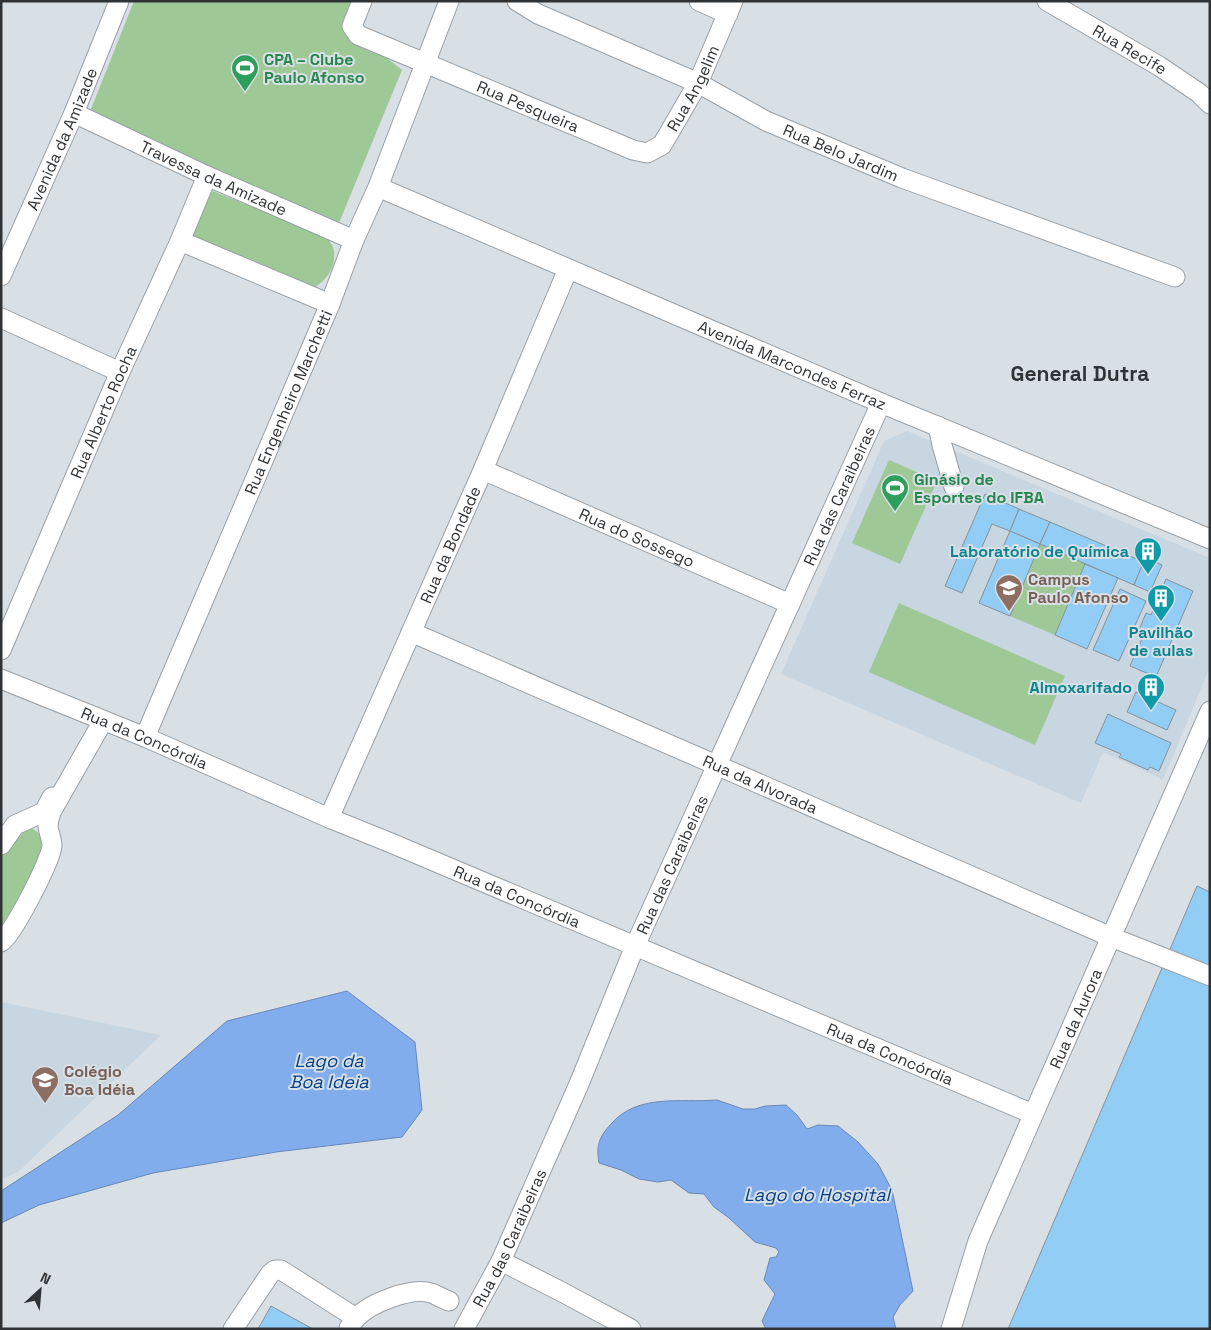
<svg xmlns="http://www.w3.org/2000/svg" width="1211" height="1330" viewBox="0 0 1211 1330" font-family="'Space Grotesk',sans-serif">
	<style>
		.built { fill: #c7d6e0 }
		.green { fill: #9fc897 }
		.water { fill: #81aded; stroke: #6988b6 }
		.building { fill: #92cdf6; stroke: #899196 }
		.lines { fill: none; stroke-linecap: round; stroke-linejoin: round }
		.minor-casing { stroke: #98a0a6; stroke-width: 21 }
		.minor { stroke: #fff; stroke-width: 19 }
		.labels { text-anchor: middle; stroke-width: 4; stroke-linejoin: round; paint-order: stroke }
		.street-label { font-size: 16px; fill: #303335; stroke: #d8e0e6 }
		.leisure-label { font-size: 16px; font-weight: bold; fill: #27864d; stroke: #d8e0e6; text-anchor: start }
		.culture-label { font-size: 16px; font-weight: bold; fill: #0d838f; stroke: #d8e0e6; text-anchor: end }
		.education-label { font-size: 16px; font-weight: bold; fill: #785e54; stroke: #d8e0e6; text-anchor: start }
		.water-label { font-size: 18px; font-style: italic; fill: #034089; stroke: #d8e0e6 }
		.district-label { font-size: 21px; font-weight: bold; fill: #303335; stroke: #d8e0e6 }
	</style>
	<rect width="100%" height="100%" fill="#d8e0e6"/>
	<!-- built -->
	<g class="built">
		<path d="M907 431 1210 558V667L1163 780 1103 752 1081 803 781 674 884 441Z"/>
		<path d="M1 1002 161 1035 18 1172 1 1179Z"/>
	</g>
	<!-- green -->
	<g class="green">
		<path d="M134 1H354L358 35 402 70 339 223 89 114Z"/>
		<path d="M210 190 327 236C329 241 334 247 334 251 336 269 326 280 313 289L194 241 190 233Z"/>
		<path d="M889 460 937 481 900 564 852 543Z"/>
		<path d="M1040 544 1085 564 1055 635 1010 616Z"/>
		<path d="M899 603 1065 676 1035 745 869 672Z"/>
		<path d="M28 827C39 831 42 836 45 847L1 933V854L13 831Z"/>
	</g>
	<!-- water -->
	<g class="water">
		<path d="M347 991 415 1042 422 1110 402 1137 276 1152 153 1173 39 1205 1 1223V1191L118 1115 227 1021Z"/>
		<path d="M717 1100 743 1109H755L765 1106 786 1105 797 1115 807 1129 818 1125 838 1126 858 1142 878 1164 892 1190 913 1291 900 1305 893 1317 896 1329H766L762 1321 775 1294 764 1280 770 1258 776 1257 779 1252 776 1248 755 1242 729 1218 714 1207 704 1194 689 1193 671 1180 658 1182 639 1179 621 1170 599 1163C596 1145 599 1137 611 1124 638 1093 680 1103 717 1100Z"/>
	</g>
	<!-- building -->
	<g class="building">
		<path d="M985 494 1019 509 1010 531 992 524 962 593 945 586Z"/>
		<path d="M1019 509 1050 522 1040 544 1010 531Z"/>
		<path d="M1050 522 1144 562 1134 585 1040 544Z"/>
		<path d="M1010 531 1040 544 1010 616 979 603Z"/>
		<path d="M1145 558 1162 565 1150 592 1134 585Z"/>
		<path d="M1085 564 1118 578 1087 649 1055 635Z"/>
		<path d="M1166 579 1193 591 1156 677 1130 666 1145 632 1139 630 1146 613 1151 615Z"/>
		<path d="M1120 589 1146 601 1119 661 1093 650Z"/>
		<path d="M1136 692 1176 710 1167 730 1127 712Z"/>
		<path d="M1108 714 1171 743 1159 771 1150 767 1148 770 1119 757 1121 754 1095 743Z"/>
		<path d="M1197 886 1210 892V1329H1008Z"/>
		<path d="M271 1306 313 1329H258Z"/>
	</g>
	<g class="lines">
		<!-- minor casing -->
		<g class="minor-casing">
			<g id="minor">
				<path id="s1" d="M362 1 352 26 358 35 633 150 647 153 662 145 698 83 733 1"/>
				<path id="s2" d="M517 1 538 14 698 83 766 121 902 178 1175 277"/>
				<path d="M699 1 728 14"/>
				<path id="s3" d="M1047 1 1159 66 1199 93 1210 104"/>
				<path id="s4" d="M74 113 207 176 354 240"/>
				<path id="s5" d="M378 187 881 403 1210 539"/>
				<path d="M180 241 330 304"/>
				<path id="s6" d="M1 276 74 113 119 1"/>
				<path d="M1 318 120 372"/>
				<path d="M938 426 942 445 954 487"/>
				<path id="s7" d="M483 470 790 604"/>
				<path id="s8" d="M411 632 1111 937 1210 976"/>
				<path id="s9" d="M1 650 120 372 180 241 207 176"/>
				<path id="s10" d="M1 679 145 737 329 818 391 843 1033 1114"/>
				<path id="s11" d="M145 737 330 304 354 240 378 187 449 1"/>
				<path id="s12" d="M329 818 483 470 568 269"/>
				<path d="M1 845 15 825 44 812 52 797"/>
				<path d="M1 942C12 936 51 860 52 846 52 840 49 833 48 827 48 822 50 816 51 812L103 721"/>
				<path d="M501 1261 562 1292 631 1329"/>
				<path d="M349 1328C351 1325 353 1321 356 1318 370 1303 411 1287 431 1293 437 1295 443 1299 449 1301"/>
				<path d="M233 1329 270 1274 275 1270H281L356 1318"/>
				<path id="s13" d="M464 1329 501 1261 579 1084 635 946 881 403"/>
				<path id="s14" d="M951 1329 978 1241 1210 711"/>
			</g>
		</g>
		<!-- minor -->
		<use href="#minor" class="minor"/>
	</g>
	<!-- icons -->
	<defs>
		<g id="stadium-pin" transform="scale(1.4375)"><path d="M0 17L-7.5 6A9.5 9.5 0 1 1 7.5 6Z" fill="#2e9e5b" stroke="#d8e0e6"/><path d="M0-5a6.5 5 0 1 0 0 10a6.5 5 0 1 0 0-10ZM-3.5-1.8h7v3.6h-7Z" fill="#fff"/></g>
		<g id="building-pin" transform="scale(1.4375)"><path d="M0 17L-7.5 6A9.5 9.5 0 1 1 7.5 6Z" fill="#0f9aa8" stroke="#d8e0e6"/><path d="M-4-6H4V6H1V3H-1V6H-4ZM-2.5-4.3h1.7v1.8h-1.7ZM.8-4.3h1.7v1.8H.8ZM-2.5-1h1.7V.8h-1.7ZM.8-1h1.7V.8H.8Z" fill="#fff"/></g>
		<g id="university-pin" transform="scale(1.4375)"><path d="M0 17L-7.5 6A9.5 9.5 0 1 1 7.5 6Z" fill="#8d6e63" stroke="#d8e0e6"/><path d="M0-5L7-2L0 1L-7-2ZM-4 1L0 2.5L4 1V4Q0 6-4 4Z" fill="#fff"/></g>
		<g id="school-pin" transform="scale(1.4375)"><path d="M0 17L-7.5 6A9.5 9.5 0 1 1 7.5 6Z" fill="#8d6e63" stroke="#d8e0e6"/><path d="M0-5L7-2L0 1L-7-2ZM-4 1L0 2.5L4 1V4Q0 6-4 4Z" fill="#fff"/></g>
	</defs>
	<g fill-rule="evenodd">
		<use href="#stadium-pin" x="245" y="68"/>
		<use href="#stadium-pin" x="895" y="488"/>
		<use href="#building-pin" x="1148" y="551"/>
		<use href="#university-pin" x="1009" y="588"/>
		<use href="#building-pin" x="1161" y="598"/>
		<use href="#building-pin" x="1151" y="687"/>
		<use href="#school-pin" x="45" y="1080"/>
	</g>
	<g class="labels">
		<!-- street labels -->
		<g class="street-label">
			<text dy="6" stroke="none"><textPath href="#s3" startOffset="96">Rua Recife</textPath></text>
			<text dy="6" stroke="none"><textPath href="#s1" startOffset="432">Rua Angelim</textPath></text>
			<text dy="6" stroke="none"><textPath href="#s1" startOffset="222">Rua Pesqueira</textPath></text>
			<text dy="6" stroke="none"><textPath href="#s6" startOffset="150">Avenida da Amizade</textPath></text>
			<text dy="6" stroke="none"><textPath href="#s2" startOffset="358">Rua Belo Jardim</textPath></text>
			<text dy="6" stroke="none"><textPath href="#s4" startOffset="154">Travessa da Amizade</textPath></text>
			<text dy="6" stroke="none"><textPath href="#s5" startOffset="451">Avenida Marcondes Ferraz</textPath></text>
			<text dy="6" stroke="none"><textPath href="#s11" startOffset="364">Rua Engenheiro Marchetti</textPath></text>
			<text dy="6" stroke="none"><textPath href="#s9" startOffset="259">Rua Alberto Rocha</textPath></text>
			<text dy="6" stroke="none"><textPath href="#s13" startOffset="914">Rua das Caraibeiras</textPath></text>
			<text dy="6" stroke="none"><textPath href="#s7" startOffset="168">Rua do Sossego</textPath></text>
			<text dy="6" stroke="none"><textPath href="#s12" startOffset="299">Rua da Bondade</textPath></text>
			<text dy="6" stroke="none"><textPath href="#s10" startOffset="155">Rua da Concórdia</textPath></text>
			<text dy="6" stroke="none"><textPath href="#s8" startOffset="381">Rua da Alvorada</textPath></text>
			<text dy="6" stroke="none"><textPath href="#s13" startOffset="509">Rua das Caraibeiras</textPath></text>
			<text dy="6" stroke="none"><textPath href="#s10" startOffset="560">Rua da Concórdia</textPath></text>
			<text dy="6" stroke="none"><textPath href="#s14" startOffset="335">Rua da Aurora</textPath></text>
			<text dy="6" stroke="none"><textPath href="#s10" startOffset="965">Rua da Concórdia</textPath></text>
			<text dy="6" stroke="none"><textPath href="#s13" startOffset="102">Rua das Caraibeiras</textPath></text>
		</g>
		<!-- leisure labels -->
		<g class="leisure-label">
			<text x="264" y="65">CPA – Clube<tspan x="264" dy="18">Paulo Afonso</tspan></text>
			<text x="914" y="485">Ginásio de<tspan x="914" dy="18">Esportes do IFBA</tspan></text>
		</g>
		<!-- culture labels -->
		<g class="culture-label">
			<text x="1129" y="557">Laboratório de Química</text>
			<text x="1161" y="638" text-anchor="middle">Pavilhão<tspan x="1161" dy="18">de aulas</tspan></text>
			<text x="1132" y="693">Almoxarifado</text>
		</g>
		<!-- education labels -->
		<g class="education-label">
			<text x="1028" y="585">Campus<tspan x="1028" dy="18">Paulo Afonso</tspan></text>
			<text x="64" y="1077">Colégio<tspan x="64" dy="18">Boa Idéia</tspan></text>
		</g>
		<!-- water labels -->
		<g class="water-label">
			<text x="329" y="1067">Lago da<tspan x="329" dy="21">Boa Ideia</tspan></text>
			<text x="817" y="1201">Lago do Hospital</text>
		</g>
		<!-- district labels -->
		<g class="district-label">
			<text x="1080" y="381">General Dutra</text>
		</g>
	</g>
	<!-- border -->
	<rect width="1211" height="1330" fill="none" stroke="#303335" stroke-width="5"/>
	<!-- north arrow -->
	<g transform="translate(40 1290) rotate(26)" stroke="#d8e0e6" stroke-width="4" paint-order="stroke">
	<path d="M0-4L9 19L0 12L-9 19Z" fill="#303335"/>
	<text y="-8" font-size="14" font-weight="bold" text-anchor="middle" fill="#303335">N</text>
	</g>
</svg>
